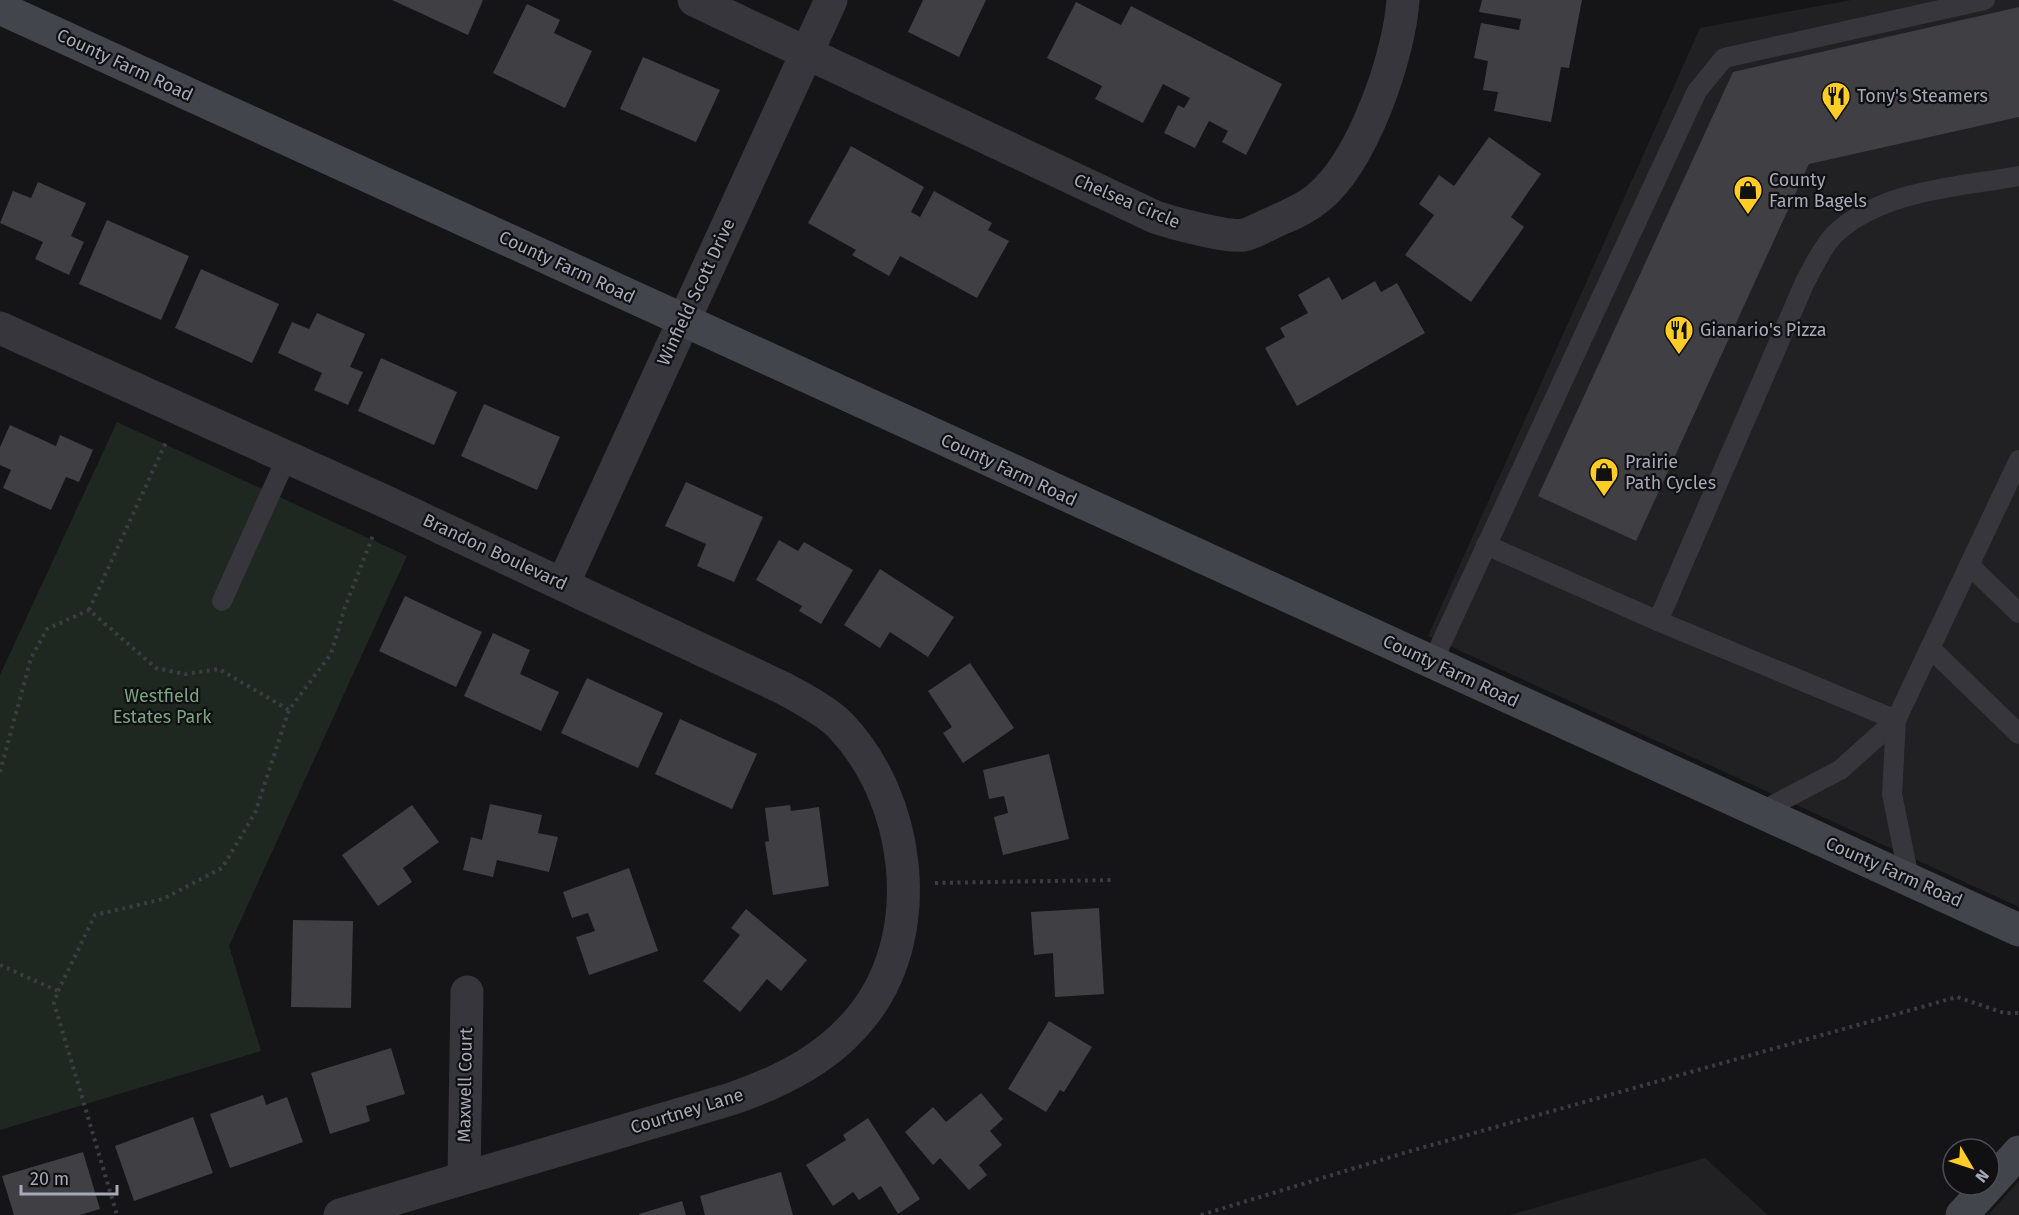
<svg xmlns="http://www.w3.org/2000/svg" width="2019" height="1215" viewBox="0 0 2019 1215" font-family="'Fira Sans',sans-serif">
	<style>
		.built { fill: #212124 }
		.green { fill: #1f2721 }
		.building { fill: #3f3f44 }
		.lines { fill: none; stroke-linecap: round; stroke-linejoin: round }
		.path { stroke: #3c3d43; stroke-width: 4; stroke-dasharray: 3 4.5; stroke-linecap: butt }
		.service { stroke: #36363c; stroke-width: 20 }
		.minor { stroke: #36363c; stroke-width: 33 }
		.secondary { stroke: #43454c; stroke-width: 33 }
		.labels { text-anchor: middle; stroke-width: 4.5; stroke-linejoin: round; paint-order: stroke }
		.street-label { font-size: 18px; fill: #a6a9b8; stroke: #101012 }
		.poi-label { font-size: 18px; fill: #a6a9b8; stroke: #101012; text-anchor: start }
		.park-label { font-size: 18px; fill: #7ba582; stroke: #101012 }
	</style>
	<rect width="100%" height="100%" fill="#151517"/>
	<!-- built -->
	<g class="built">
		<path d="M1851 0H2019V907L1428 636 1700 28Z"/>
		<path d="M1705 1158 1768 1215H1510Z"/>
		<path d="M2019 1181V1215H1988Z"/>
	</g>
	<!-- green -->
	<path class="green" d="M117 422 407 556 229 946 261 1051 0 1130V675Z"/>
	<!-- building -->
	<g class="building">
		<path d="M392 0H483L468 35Z"/>
		<path d="M923 0H986L959 57 908 32Z"/>
		<path d="M1482 0H1582L1569 68 1561 67 1551 122 1494 111 1498 92 1483 90 1488 61 1474 58 1481 23 1519 30 1521 19 1479 12Z"/>
		<path d="M1076 2 1121 25 1131 6 1282 84 1246 155 1222 142 1228 131 1209 121 1195 148 1164 133 1178 105 1184 108 1190 98 1163 84 1143 123 1095 99 1102 86 1047 58Z"/>
		<path d="M527 4 560 20 554 33 592 51 565 108 493 73Z"/>
		<path d="M2019 7V117L1809 164 1636 541 1538 496 1733 72Z"/>
		<path d="M643 57 720 90 696 142 620 109Z"/>
		<path d="M1489 137 1541 174 1511 217 1524 227 1471 302 1405 255 1434 215 1419 204 1439 175 1454 186Z"/>
		<path d="M851 146 924 187 911 212 920 217 934 191 992 223 988 230 1009 241 977 298 900 256 889 276 852 255 856 250 808 223Z"/>
		<path d="M38 182 86 203 71 236 84 242 69 275 35 259 43 242 0 223 13 191 31 198Z"/>
		<path d="M107 220 189 256 161 320 79 284Z"/>
		<path d="M201 269 279 304 252 363 175 328Z"/>
		<path d="M1329 277 1342 300 1375 281 1381 292 1397 283 1425 333 1297 406 1265 348 1285 337 1280 328 1308 313 1298 295Z"/>
		<path d="M317 313 365 334 350 367 363 372 348 405 314 390 322 373 278 353 292 322 309 329Z"/>
		<path d="M381 358 457 392 434 445 358 411Z"/>
		<path d="M484 404 560 437 537 490 461 456Z"/>
		<path d="M10 425 56 446 60 435 93 450 79 482 66 477 51 510 3 488 11 470 0 465V447Z"/>
		<path d="M686 482 763 517 734 582 697 566 706 544 665 526Z"/>
		<path d="M779 540 798 551 804 542 853 570 821 624 799 611 802 606 756 580Z"/>
		<path d="M880 569 954 617 928 657 890 632 880 648 844 625Z"/>
		<path d="M405 596 482 632 456 687 379 651Z"/>
		<path d="M493 633 530 650 520 674 559 692 541 731 464 696Z"/>
		<path d="M970 663 1014 728 963 763 943 733 952 727 928 691Z"/>
		<path d="M587 678 663 713 638 768 561 733Z"/>
		<path d="M680 719 757 754 732 809 655 774Z"/>
		<path d="M1049 754 1069 839 1003 855 994 817 1008 813 1004 796 989 799 983 770Z"/>
		<path d="M490 804 542 815 538 833 558 837 549 872 497 860 493 877 463 870 471 837 482 840Z"/>
		<path d="M412 805 439 842 403 868 412 882 378 906 342 855Z"/>
		<path d="M790 805 791 811 819 807 829 886 773 895 765 842 769 841 765 808Z"/>
		<path d="M629 868 658 951 589 975 576 937 595 931 588 913 572 918 563 892Z"/>
		<path d="M1099 908 1104 994 1055 997 1053 953 1034 955 1031 912Z"/>
		<path d="M746 909 807 960 781 991 767 979 740 1012 703 981 740 935 731 928Z"/>
		<path d="M293 920 353 921 351 1008 291 1007Z"/>
		<path d="M1049 1021 1092 1047 1064 1092 1060 1090 1046 1112 1008 1089Z"/>
		<path d="M391 1048 405 1094 366 1106 370 1121 330 1134 311 1073Z"/>
		<path d="M981 1093 1003 1119 990 1131 1002 1145 979 1165 987 1175 969 1190 940 1158 933 1165 905 1132 933 1107 946 1122Z"/>
		<path d="M263 1095 266 1105 287 1097 303 1142 230 1168 210 1114Z"/>
		<path d="M193 1117 213 1173 134 1201 115 1146Z"/>
		<path d="M868 1118 920 1199 898 1214 881 1186 859 1200 853 1192 833 1206 806 1165 846 1140 843 1135Z"/>
		<path d="M83 1152 100 1209 80 1215H14L2 1176Z"/>
		<path d="M781 1172 793 1215H705L700 1196Z"/>
		<path d="M682 1201 686 1215H639V1214Z"/>
	</g>
	<g class="lines">
		<!-- path -->
		<g class="path">
			<path d="M89 610 167 440"/>
			<path d="M0 772 31 658 47 629 89 610 156 668 185 674 219 669 289 710 331 654 345 607 374 533"/>
			<path d="M935 883 1112 880"/>
			<path d="M0 965 58 991 54 1003 117 1215"/>
			<path d="M58 991 95 915 163 899 222 868 255 813 289 710"/>
			<path d="M1201 1215 1414 1150 1957 997 2004 1013H2019"/>
		</g>
		<!-- service -->
		<g class="service">
			<path d="M1486 545 1658 621 1896 720"/>
			<path d="M1969 565 2019 613"/>
			<path d="M222 601 287 457"/>
			<path d="M1658 621 1805 282C1813 268 1822 247 1834 235 1880 190 1959 187 2019 176"/>
			<path d="M1930 648 2019 734"/>
			<path d="M1432 663 1697 91 1724 58 1985 0"/>
			<path d="M1760 812 1840 770 1896 720"/>
			<path d="M1909 878 1892 794 1896 720 2019 460"/>
		</g>
		<!-- minor -->
		<g class="minor">
			<path d="M694 0 1155 217C1173 223 1228 238 1244 235 1253 233 1262 227 1270 224 1286 216 1304 210 1318 198 1363 161 1399 57 1403 0"/>
			<path d="M0 328 382 500 783 688C801 698 825 710 840 725 910 798 927 929 866 1011 832 1057 783 1081 731 1099L340 1215"/>
			<path d="M563 584 831 0"/>
			<path d="M464 1178 467 992"/>
		</g>
		<!-- secondary -->
		<g class="secondary">
			<path d="M0 8 2019 930"/>
			<path d="M1962 1215 2019 1152"/>
		</g>
	</g>
	<!-- icons -->
	<defs>
		<g id="restaurant-pin" transform="scale(1.5)"><path d="M0 17L-7.5 6A9.5 9.5 0 1 1 7.5 6Z" fill="#ffcd25" stroke="#101012"/><path d="M-5-6h1v4h1v-4h1v4h1v-4h1v5L-1.5 .5V6h-2V.5L-5-1ZM5-6V6H3V1.5H1.5Q1.5-4 5-6Z" fill="#111"/></g>
		<g id="shop-pin" transform="scale(1.5)"><path d="M0 17L-7.5 6A9.5 9.5 0 1 1 7.5 6Z" fill="#ffcd25" stroke="#101012"/><path d="M-5-2.5h2.3a2.7 3.5 0 0 1 5.4 0H5L5.5 6h-11ZM-1.5-2.5h3a1.5 2.3 0 0 0-3 0Z" fill="#111"/></g>
	</defs>
	<g fill-rule="evenodd">
		<use href="#restaurant-pin" x="1836" y="96"/>
		<use href="#shop-pin" x="1748" y="190"/>
		<use href="#restaurant-pin" x="1679" y="330"/>
		<use href="#shop-pin" x="1604" y="472"/>
	</g>
	<g class="labels">
		<!-- street labels -->
		<g class="street-label">
			<text transform="translate(125 65) rotate(25)" y="6">County Farm Road</text>
			<text transform="translate(1127 201) rotate(23)" y="6">Chelsea Circle</text>
			<text transform="translate(567 267) rotate(25)" y="6">County Farm Road</text>
			<text transform="translate(696 292) rotate(-65)" y="6">Winfield Scott Drive</text>
			<text transform="translate(1009 470) rotate(25)" y="6">County Farm Road</text>
			<text transform="translate(495 552) rotate(25)" y="6">Brandon Boulevard</text>
			<text transform="translate(1451 671) rotate(25)" y="6">County Farm Road</text>
			<text transform="translate(1894 872) rotate(24)" y="6">County Farm Road</text>
			<text transform="translate(465 1085) rotate(-89)" y="6">Maxwell Court</text>
			<text transform="translate(687 1111) rotate(-17)" y="6">Courtney Lane</text>
		</g>
		<!-- poi labels -->
		<g class="poi-label">
			<text x="1857" y="102">Tony's Steamers</text>
			<text x="1769" y="186">County<tspan x="1769" dy="21">Farm Bagels</tspan></text>
			<text x="1700" y="336">Gianario's Pizza</text>
			<text x="1625" y="468">Prairie<tspan x="1625" dy="21">Path Cycles</tspan></text>
		</g>
		<!-- park labels -->
		<g class="park-label">
			<text x="162" y="702">Westfield<tspan x="162" dy="21">Estates Park</tspan></text>
		</g>
	</g>
	<!-- north arrow -->
	<g transform="translate(1971 1167) rotate(129)"><circle r="28" fill="#101012" stroke="#4c4d54" stroke-width="1.5"/>
	<path d="M0-4.5L10 22L0 15L-10 22Z" fill="#ffcd25"/>
	<text y="-9" font-size="16" font-weight="bold" text-anchor="middle" fill="#a6a9b8">N</text>
	</g>
	<!-- scale -->
	<path d="M21 1185v9h96v-9" fill="none" stroke="#a6a9b8" stroke-width="3"/>
	<text x="30" y="1185" font-size="18" fill="#a6a9b8" stroke="#101012" stroke-width="4.5" paint-order="stroke">20 m</text>
</svg>
